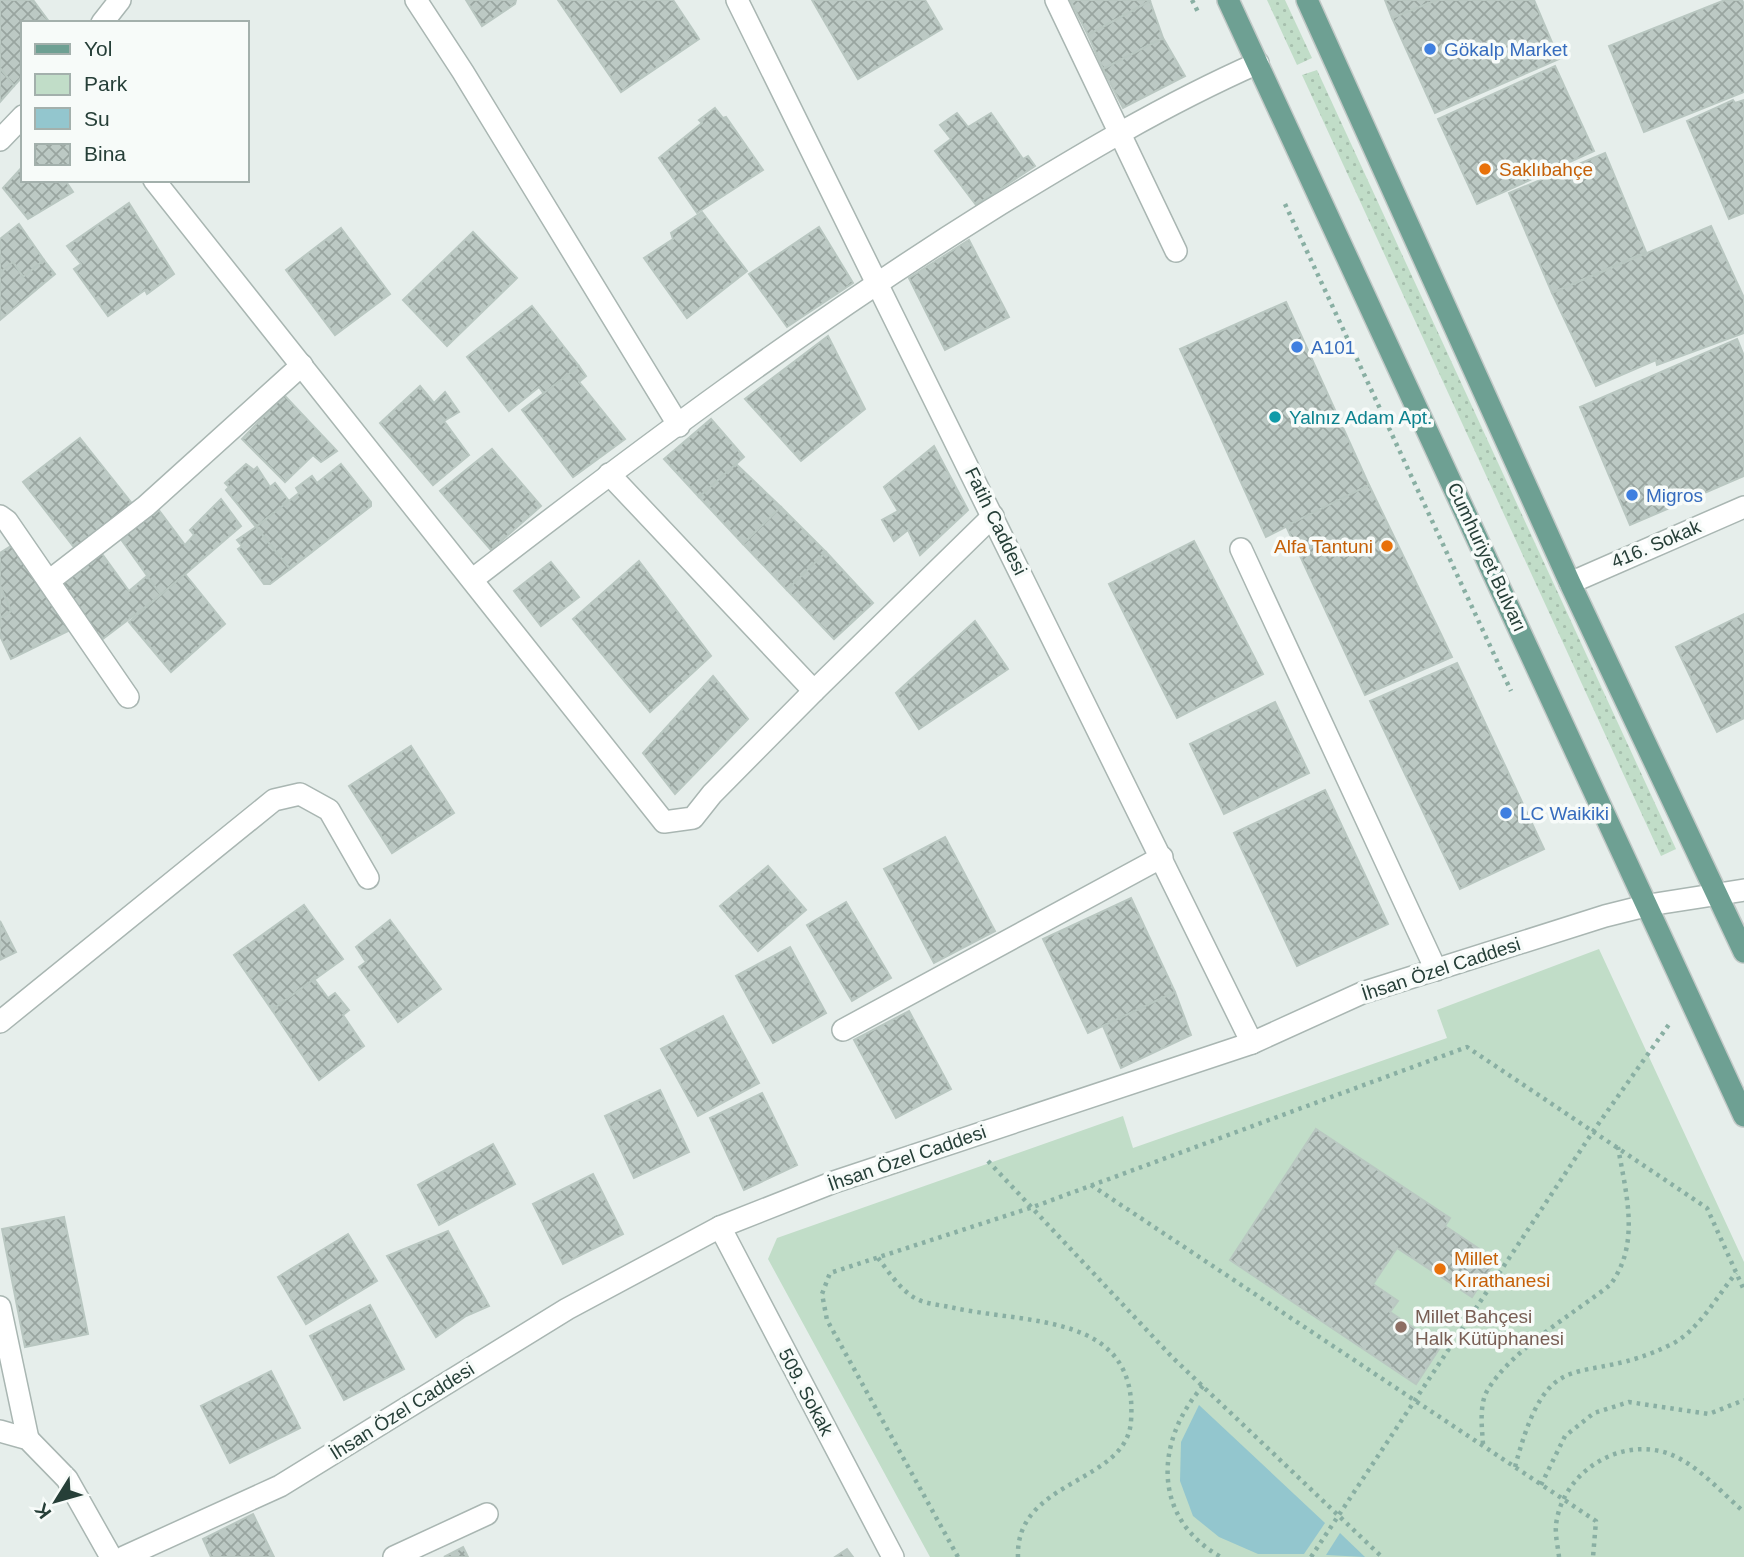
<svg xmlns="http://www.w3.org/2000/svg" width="1744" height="1557" font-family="Arial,sans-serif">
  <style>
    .grass { fill: url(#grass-dots) }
    .park { fill: #c1ddc8 }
    .water { fill: #93c6ce }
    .building { fill: url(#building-cross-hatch); stroke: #b9c7c1; stroke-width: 2 }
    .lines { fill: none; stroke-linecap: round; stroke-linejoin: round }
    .minor-casing { stroke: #a9b6b2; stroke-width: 24 }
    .major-casing { stroke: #c2c9c7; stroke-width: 24 }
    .path { stroke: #89afa3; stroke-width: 4.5; stroke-dasharray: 3.5 5; stroke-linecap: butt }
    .minor { stroke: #fff; stroke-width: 21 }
    .major { stroke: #6ea093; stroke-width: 21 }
    .shop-dot { fill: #3f7fe0; stroke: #f7fbf9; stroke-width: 2.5 }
    .food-dot { fill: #e8710a; stroke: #f7fbf9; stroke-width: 2.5 }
    .culture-dot { fill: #0f9aa8; stroke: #f7fbf9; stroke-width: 2.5 }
    .education-dot { fill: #8d6e63; stroke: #f7fbf9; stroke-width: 2.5 }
    .labels { text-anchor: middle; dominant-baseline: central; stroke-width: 7; stroke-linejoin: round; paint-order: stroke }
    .shop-label { font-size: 19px; fill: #366cbe; stroke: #f7fbf9; text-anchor: start }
    .food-label { font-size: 19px; fill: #c56008; stroke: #f7fbf9; text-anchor: start }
    .culture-label { font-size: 19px; fill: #0d838f; stroke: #f7fbf9; text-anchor: start }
    .street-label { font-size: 19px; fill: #263f38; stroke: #f7fbf9 }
    .education-label { font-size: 19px; fill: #785e54; stroke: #f7fbf9; text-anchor: start }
  </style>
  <defs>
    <pattern id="grass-dots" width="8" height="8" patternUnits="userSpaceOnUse" patternTransform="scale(1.75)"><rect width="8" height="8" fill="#c1ddc8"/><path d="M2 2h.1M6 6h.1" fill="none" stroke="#a6bfad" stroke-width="1.8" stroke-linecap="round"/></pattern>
    <pattern id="building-cross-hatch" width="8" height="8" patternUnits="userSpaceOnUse" patternTransform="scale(1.75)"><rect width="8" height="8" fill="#bcc9c4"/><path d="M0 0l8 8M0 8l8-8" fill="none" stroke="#99a5a0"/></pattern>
  </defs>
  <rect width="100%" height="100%" fill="#e6eeeb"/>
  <g class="grass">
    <polygon points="1267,0 1285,0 1312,58 1297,65"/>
    <polygon points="1317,70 1676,849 1661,856 1302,75"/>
  </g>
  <polygon class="park" points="1599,949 1744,1262 1744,1557 930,1557 768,1259 777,1238 1123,1116 1133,1148 1447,1038 1437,1010"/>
  <g class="water">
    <polygon points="1199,1405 1325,1523 1304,1554 1258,1554 1219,1537 1193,1516 1180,1481 1181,1442"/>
    <polygon points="1340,1533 1365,1557 1326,1555"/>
  </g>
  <g class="building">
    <polygon points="0,0 33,0 50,23 23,23 23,76 14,86 0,68"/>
    <polygon points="466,0 516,0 515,4 482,26"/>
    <polygon points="558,0 673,0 699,39 621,92"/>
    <polygon points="812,0 925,0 942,29 858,79"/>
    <polygon points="1070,0 1149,0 1150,1 1088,35"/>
    <polygon points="1385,0 1437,0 1392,18"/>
    <polygon points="1437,0 1534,0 1559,59 1435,113 1392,18"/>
    <polygon points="1725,0 1742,0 1744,4 1744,92 1644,132 1609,46"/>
    <polygon points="1150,1 1163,38 1103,69 1088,35"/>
    <polygon points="1163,38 1185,76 1123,108 1103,69"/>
    <polygon points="1555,66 1594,151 1477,204 1438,119"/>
    <polygon points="0,68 14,86 0,102"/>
    <polygon points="1733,100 1735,103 1744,100 1744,213 1729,219 1687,121"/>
    <polygon points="715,108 723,118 726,117 763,170 697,213 659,158 702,123 699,120"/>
    <polygon points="957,113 968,127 991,113 1023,159 1028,156 1035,166 976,205 935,151 951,139 940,125"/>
    <polygon points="1605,153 1646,252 1552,293 1509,193"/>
    <polygon points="23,166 23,180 65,180 73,192 28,219 3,188"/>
    <polygon points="129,203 174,274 147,294 145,290 108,316 74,269 81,264 67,246"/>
    <polygon points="702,212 747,271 687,318 644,258 673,239 671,233"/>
    <polygon points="19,224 44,260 23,277 13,262 0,273 0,239"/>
    <polygon points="1711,226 1744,298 1744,333 1657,365 1656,360 1596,386 1552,293"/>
    <polygon points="819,227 853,283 787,327 749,274"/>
    <polygon points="341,228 390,294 335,335 286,270"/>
    <polygon points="473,232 517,278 447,346 403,300"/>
    <polygon points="969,240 1009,317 945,350 909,278"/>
    <polygon points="44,260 55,274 0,320 0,273 13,262 23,277"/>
    <polygon points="1286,302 1369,485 1266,537 1180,349"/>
    <polygon points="532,306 579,366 544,394 539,387 509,411 467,357"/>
    <polygon points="828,336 865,409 801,461 745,399"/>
    <polygon points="1737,339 1744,356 1744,476 1630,525 1580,407"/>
    <polygon points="579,366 586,376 579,382 625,439 573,477 522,410"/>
    <polygon points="420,386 434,403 445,392 459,412 444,421 469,455 433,485 380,423"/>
    <polygon points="284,395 337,451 321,462 313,455 285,482 242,439"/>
    <polygon points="711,419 744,457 699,497 664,459"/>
    <polygon points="80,438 134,506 77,551 23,482"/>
    <polygon points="934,446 968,510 920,555 908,530 894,541 882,520 898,511 884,487"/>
    <polygon points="492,449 541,506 491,550 440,491"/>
    <polygon points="246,464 254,470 257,467 270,487 275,483 289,501 256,527 226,490 229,487 225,483"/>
    <polygon points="341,464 371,502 371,506 290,569 256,527 299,493 296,488 312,476 317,483"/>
    <polygon points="736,464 781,507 743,544 699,497"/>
    <polygon points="1369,485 1452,657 1365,695 1286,526"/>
    <polygon points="221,499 241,526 161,595 120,538 158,509 185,545 194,535 190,530"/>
    <polygon points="781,507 826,552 787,590 743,544"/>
    <polygon points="256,527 290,569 270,584 264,584 238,549 242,546 237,540"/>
    <polygon points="1194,541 1263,674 1177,718 1109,584"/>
    <polygon points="14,544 74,628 11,659 0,636 0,618 11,611 0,586 0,553"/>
    <polygon points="100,551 129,591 147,576 161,595 100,641 60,580"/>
    <polygon points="826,552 873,603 834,639 787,590"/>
    <polygon points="639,561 711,656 650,712 573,619"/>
    <polygon points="551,562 579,597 541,626 514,591"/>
    <polygon points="185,574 225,624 171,672 129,622"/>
    <polygon points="0,586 11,611 0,618"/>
    <polygon points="1744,614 1744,718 1717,732 1676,647"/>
    <polygon points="975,621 1008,669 919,729 896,693"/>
    <polygon points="1457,663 1544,849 1460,889 1370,701"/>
    <polygon points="713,676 748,719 675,794 643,753"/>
    <polygon points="1275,702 1309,773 1224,814 1190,744"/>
    <polygon points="411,746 454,813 392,853 349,786"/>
    <polygon points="1325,790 1388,924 1297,966 1234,833"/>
    <polygon points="945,837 995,931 934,963 884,869"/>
    <polygon points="768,866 806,910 758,951 720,906"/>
    <polygon points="1131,898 1175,992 1088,1033 1043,939"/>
    <polygon points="846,902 891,978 852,1001 807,925"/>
    <polygon points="304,905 343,959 272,1010 234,955"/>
    <polygon points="390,920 441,989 398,1022 359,967 366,962 356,947"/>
    <polygon points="0,921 16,952 0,960"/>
    <polygon points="790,947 826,1013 773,1043 736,976"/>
    <polygon points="314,979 328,998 335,993 349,1010 343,1015 364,1046 319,1080 272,1010"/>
    <polygon points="1175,992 1191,1035 1121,1068 1103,1026"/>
    <polygon points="909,1011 951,1089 896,1118 854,1040"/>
    <polygon points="723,1016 759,1083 698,1116 661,1049"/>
    <polygon points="660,1090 689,1152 634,1178 605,1116"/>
    <polygon points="762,1093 797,1165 744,1190 710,1118"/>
    <polygon points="1316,1129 1450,1218 1445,1226 1496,1260 1472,1297 1397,1248 1373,1284 1398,1301 1390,1312 1441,1346 1416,1384 1230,1260"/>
    <polygon points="493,1144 515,1184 439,1225 418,1185"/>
    <polygon points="593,1174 623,1234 563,1264 533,1204"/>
    <polygon points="64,1217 88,1334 25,1347 2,1229"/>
    <polygon points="448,1231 489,1306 466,1316 436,1337 387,1256"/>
    <polygon points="348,1234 377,1281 306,1324 278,1277"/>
    <polygon points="370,1305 404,1369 344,1400 310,1336"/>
    <polygon points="271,1371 300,1428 230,1463 201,1406"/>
    <polygon points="253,1514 274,1557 211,1557 203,1539"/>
    <polygon points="463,1547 468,1557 444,1557"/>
    <polygon points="847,1549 853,1557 835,1557"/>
  </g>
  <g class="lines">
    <g class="minor-casing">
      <g id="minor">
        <polyline points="416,0 463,72 679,426"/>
        <polyline points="737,0 1252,1043"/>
        <polyline points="1056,0 1176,251"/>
        <polyline points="102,23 120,0"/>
        <polyline points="0,140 23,116"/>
        <polyline points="154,180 664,822 693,818 712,794 814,691 993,516"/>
        <polyline points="609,474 814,691"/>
        <polyline points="0,516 7,521 128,697"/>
        <polyline points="1241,549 1436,970"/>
        <path d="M473 579C640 450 810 323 989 211 1077 157 1163 105 1258 63"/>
        <polyline points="49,581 146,506 302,365"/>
        <polyline points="1570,583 1744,507"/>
        <polyline points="0,1022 274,800 300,794 329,810 368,878"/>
        <polyline points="843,1030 1162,857"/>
        <polyline points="720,1227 893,1557"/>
        <polyline points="0,1307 28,1439"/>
        <polyline points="0,1431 28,1439 67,1479 111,1557"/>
        <polyline points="124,1557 280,1486 567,1309 720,1227 834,1182 1252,1043 1362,993 1605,916 1649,905 1744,890"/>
        <polyline points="394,1557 487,1514"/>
      </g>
    </g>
    <g class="major-casing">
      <g id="major">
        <polyline points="1228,0 1744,1116"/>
        <polyline points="1307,0 1570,583 1744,952"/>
      </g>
    </g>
    <g class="path">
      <polyline points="1192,0 1199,14"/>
      <polyline points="1285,204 1511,691"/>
      <polyline points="988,1161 1173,1358 1382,1557"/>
      <polyline points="1091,1185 1596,1521 1593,1557"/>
      <path d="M878 1258C889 1272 902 1293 919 1300 928 1304 940 1305 950 1307 1027 1325 1139 1311 1131 1421 1127 1484 1015 1479 1018 1557"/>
      <path d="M1203 1386C1155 1440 1151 1518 1221 1557"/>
      <path d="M1483 1444C1482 1428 1479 1406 1487 1391 1511 1350 1572 1315 1610 1285 1641 1244 1626 1194 1618 1147"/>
      <path d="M1515 1467C1550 1335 1578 1391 1672 1344 1698 1331 1718 1295 1736 1273"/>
      <polyline points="1541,1485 1565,1436 1594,1413 1629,1402 1709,1414 1744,1400"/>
      <polyline points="958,1557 827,1320 822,1294 830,1273 1033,1207 1467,1047 1707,1208 1744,1290"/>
      <polyline points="1311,1557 1594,1130 1670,1023"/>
      <path d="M1559 1557C1558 1547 1555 1535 1556 1525 1562 1473 1618 1437 1667 1453 1696 1463 1721 1492 1744 1512"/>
    </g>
    <use href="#minor" class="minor"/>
    <use href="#major" class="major"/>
  </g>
  <g class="shop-dot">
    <circle cx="1430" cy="49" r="7"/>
    <circle cx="1297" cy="347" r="7"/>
    <circle cx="1632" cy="495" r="7"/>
    <circle cx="1506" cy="813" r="7"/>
  </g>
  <g class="food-dot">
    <circle cx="1485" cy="169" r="7"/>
    <circle cx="1387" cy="546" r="7"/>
    <circle cx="1440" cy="1269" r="7"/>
  </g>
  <circle class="culture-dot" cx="1275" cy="417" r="7"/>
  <circle class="education-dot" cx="1401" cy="1327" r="7"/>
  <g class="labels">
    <g class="shop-label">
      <text x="1444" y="49">Gökalp Market</text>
      <text x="1311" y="347">A101</text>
      <text x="1646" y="495">Migros</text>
      <text x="1520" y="813">LC Waikiki</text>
    </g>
    <g class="food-label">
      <text x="1499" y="169">Saklıbahçe</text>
      <text x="1373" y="546" text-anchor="end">Alfa Tantuni</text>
      <text x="1454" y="1258">Millet<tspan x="1454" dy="22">Kırathanesi</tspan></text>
    </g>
    <g class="culture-label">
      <text x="1289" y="417">Yalnız Adam Apt.</text>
    </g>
    <g class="street-label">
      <text transform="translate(996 521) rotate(64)">Fatih Caddesi</text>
      <text transform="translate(1656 544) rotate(-23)">416. Sokak</text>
      <text transform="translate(1487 557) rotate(65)">Cumhuriyet Bulvarı</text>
      <text transform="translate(1441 969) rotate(-18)">İhsan Özel Caddesi</text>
      <text transform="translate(907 1158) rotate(-19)">İhsan Özel Caddesi</text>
      <text transform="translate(806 1392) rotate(62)">509. Sokak</text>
      <text transform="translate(402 1411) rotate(-32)">İhsan Özel Caddesi</text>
    </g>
    <g class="education-label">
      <text x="1415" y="1316">Millet Bahçesi<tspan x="1415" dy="22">Halk Kütüphanesi</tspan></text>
    </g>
  </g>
  <rect x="21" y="21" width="228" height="161" fill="#f7fbf9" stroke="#a3b0ac" stroke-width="2"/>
  <rect x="35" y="44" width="35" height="10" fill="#6ea093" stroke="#a3b0ac" stroke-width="2"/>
  <text x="84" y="56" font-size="21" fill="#263f38">Yol</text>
  <rect x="35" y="74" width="35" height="21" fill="#c1ddc8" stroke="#a3b0ac" stroke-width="2"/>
  <text x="84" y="91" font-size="21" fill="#263f38">Park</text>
  <rect x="35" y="108" width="35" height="21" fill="#93c6ce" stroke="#a3b0ac" stroke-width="2"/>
  <text x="84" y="126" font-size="21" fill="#263f38">Su</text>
  <rect x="35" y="144" width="35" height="21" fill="url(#building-cross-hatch)" stroke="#a3b0ac" stroke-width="2"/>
  <text x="84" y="161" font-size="21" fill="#263f38">Bina</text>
  <g transform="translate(56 1501) rotate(233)" stroke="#f7fbf9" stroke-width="5" paint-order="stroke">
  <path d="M0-5L12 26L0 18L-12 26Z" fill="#263f38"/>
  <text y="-10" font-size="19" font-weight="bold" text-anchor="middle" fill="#263f38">K</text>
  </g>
</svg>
